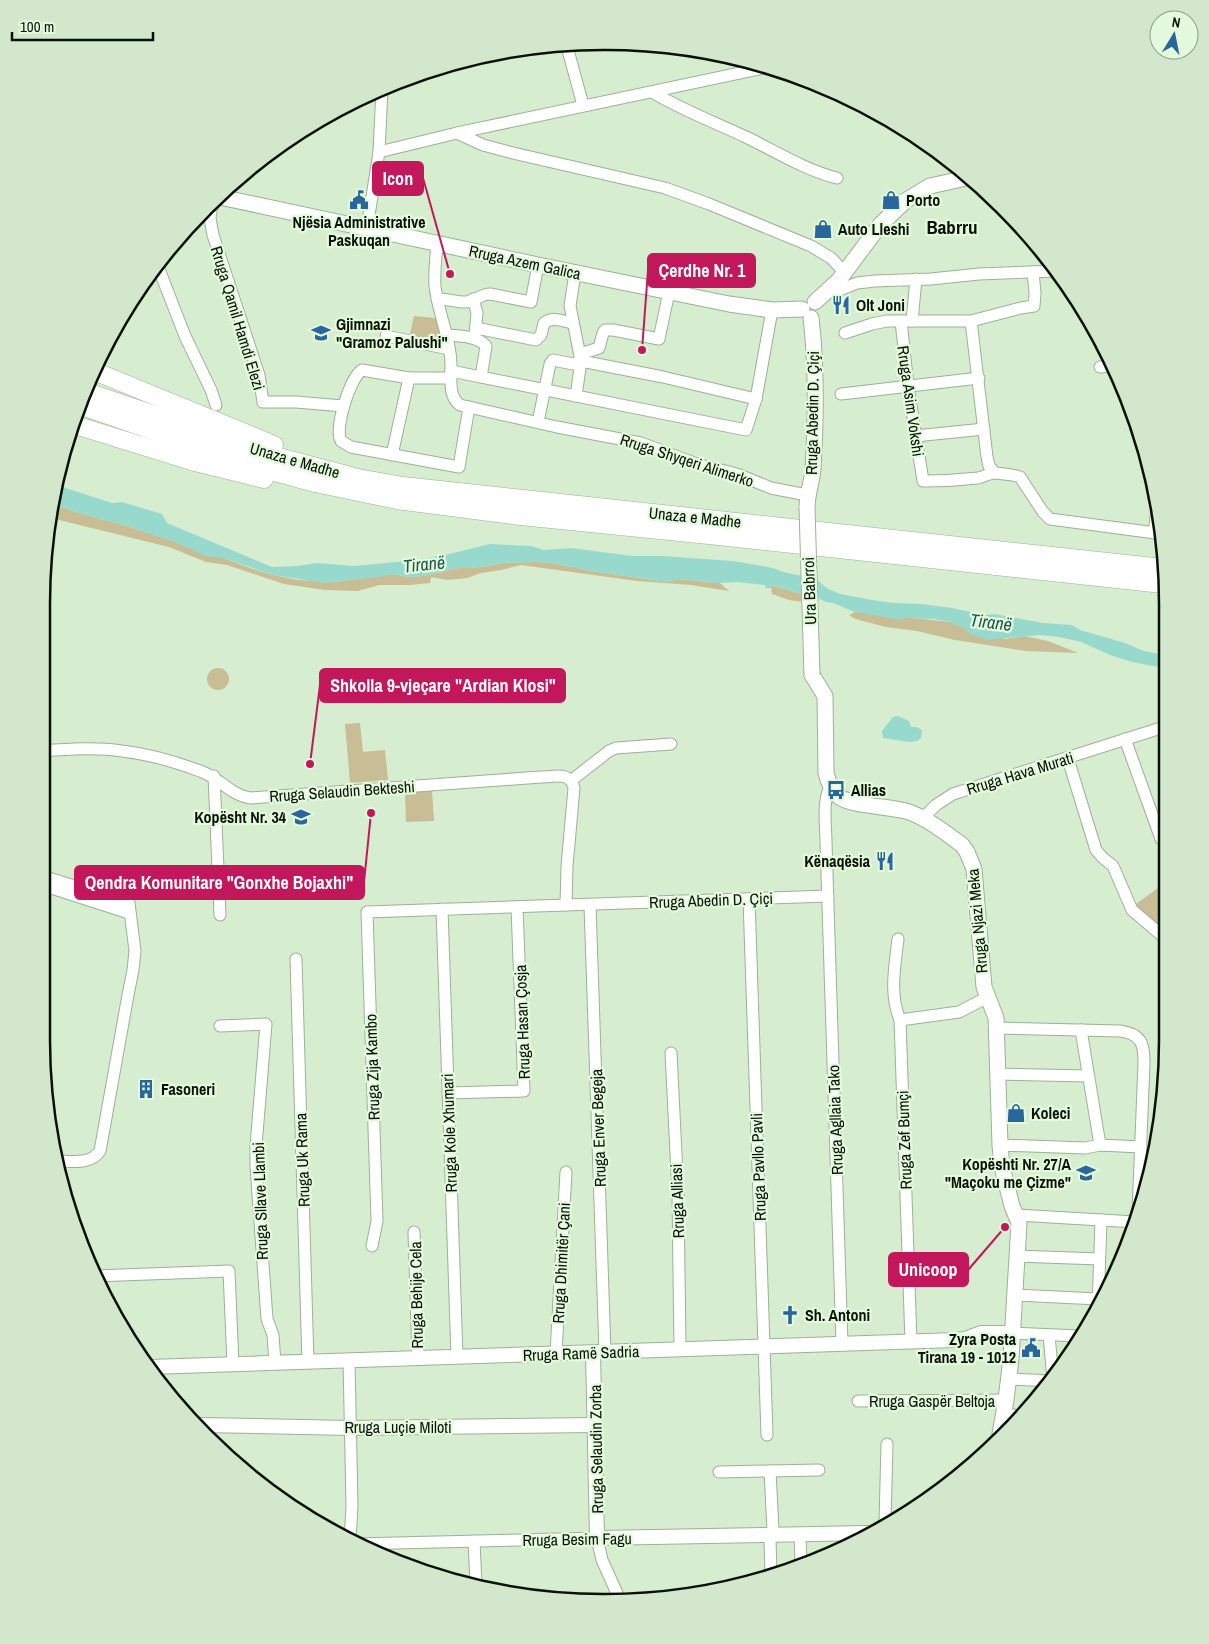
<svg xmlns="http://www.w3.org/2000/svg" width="1209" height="1644" font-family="'Archivo Narrow',sans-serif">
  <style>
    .green { fill: #c8bd95 }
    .water { fill: #98d9ce }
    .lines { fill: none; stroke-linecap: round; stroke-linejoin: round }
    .minor-casing { stroke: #9cb195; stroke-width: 13 }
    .tertiary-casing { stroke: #9cb195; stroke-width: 16 }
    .secondary-casing { stroke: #9cb195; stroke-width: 17 }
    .trunk-casing { stroke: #9cb195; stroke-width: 19 }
    .minor { stroke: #fff; stroke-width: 11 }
    .tertiary { stroke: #fff; stroke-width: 14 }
    .secondary { stroke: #fff; stroke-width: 15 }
    .trunk { stroke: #fff; stroke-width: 18 }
    .secondary-bridge-casing { stroke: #9cb195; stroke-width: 17; stroke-linecap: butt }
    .secondary-bridge { stroke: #fff; stroke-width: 15 }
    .labels { text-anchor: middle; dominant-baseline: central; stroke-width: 4.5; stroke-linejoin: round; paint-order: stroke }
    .poi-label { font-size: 16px; font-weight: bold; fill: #0a1208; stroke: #e3fadc; text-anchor: start }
    .street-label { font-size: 16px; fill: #0a1208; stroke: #e3fadc }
    .water-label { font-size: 18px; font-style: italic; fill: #1f554e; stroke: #e3fadc }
    .quarter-label { font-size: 19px; font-weight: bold; fill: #0a1208; stroke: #e3fadc }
    .rim { fill: none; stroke: #0a1208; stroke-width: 2.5 }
    .leader { fill: none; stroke: #c2185b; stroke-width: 2 }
    .callout-dot { fill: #c2185b; stroke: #e3fadc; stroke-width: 2 }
    .callout { fill: #c2185b; stroke: #c2185b; stroke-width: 2 }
    .callout-label { font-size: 18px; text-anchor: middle; font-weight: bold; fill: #fff }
  </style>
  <rect width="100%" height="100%" fill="#d6edcf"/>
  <g class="green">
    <polygon points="414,316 436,318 441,341 440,343 409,338"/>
    <polygon points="53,505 97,518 121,524 173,541 210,557 221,557 253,569 273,575 298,580 335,582 393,574 409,577 424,576 458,568 473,568 504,563 535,562 553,563 592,571 666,582 678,579 720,583 729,591 691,585 637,581 521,565 501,570 481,573 467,578 447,580 431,577 430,583 409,585 379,585 358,591 325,590 284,584 227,565 206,562 169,547 51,518"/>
    <polygon points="771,585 802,594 803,602 789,600 772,594"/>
    <polygon points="855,612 951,622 964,628 1006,639 1025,636 1048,641 1078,653 1026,651 955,640 917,631 886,627 855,619 849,615"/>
    <circle cx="218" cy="679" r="11"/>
    <polygon points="360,723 363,752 385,750 388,780 350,783 345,724"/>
    <polygon points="432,791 434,821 406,822 405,792"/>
    <polygon points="1165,883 1166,935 1133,906"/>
  </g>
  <g class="water">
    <polygon points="56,485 112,503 122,502 162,514 167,523 272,567 297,566 317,563 355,566 415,560 445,555 490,544 531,546 544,550 571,548 632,556 663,556 732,561 751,564 773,568 783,572 803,576 802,594 772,585 771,588 766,588 765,585 737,582 720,583 678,579 666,582 592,571 553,563 535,562 504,563 473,568 458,568 424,576 409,577 393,574 378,577 324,583 273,575 221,557 210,557 199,553 173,541 121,524 97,518 53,505"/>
    <polygon points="817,580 828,589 840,594 872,600 893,603 921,604 952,608 985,615 994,614 1043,623 1072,625 1080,630 1122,642 1144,651 1164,655 1164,668 1132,662 1110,655 1081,642 1059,637 1040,635 988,640 970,634 964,628 950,622 934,619 906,618 901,620 855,612 833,603 826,602 817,598"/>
    <polygon points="898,716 909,721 911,727 917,727 922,730 921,738 917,741 910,742 883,738 882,731 893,717"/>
  </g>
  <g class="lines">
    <g class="minor-casing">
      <g id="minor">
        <polyline points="566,43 583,105"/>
        <path d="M652 92C682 110 714 122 746 137 775 151 805 170 837 178"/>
        <polyline points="457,133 483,145 509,152 665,188 709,204 811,246 831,258 845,273"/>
        <polyline points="379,152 457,133 768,67"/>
        <polyline points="212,204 210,218 213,235 259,375 263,402 296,402 343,406"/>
        <polyline points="367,228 379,152 382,89"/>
        <path d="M437 244C436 257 434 272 435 286 438 314 452 341 451 369 451 382 449 397 460 405L557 427 641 443 697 464 737 474 771 488 807 495"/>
        <polyline points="157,264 185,336 211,390 216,405"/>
        <polyline points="575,273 570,306 581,361 576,396"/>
        <polyline points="826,292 835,292 857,283 875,281 931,279 979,274 1057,271"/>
        <path d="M437 299C446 298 459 303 466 302 475 301 481 294 490 294L531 302 538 265"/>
        <polyline points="473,299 477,313 475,334"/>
        <path d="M901 321 908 386 923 481C941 481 960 480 978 478 983 477 988 474 993 473 997 473 1016 475 1020 477L1043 512 1050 519 1163 534"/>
        <polyline points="912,321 916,279"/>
        <polyline points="971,321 987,457 989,466 995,473"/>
        <path d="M476 328 536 340 541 335 544 323C552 316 563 321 572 323"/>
        <polyline points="845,333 872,324 887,321 971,321 1021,308 1034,306 1035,293 1033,272"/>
        <path d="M446 335C458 336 478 336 486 346L481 377"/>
        <polyline points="386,336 449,349"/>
        <polyline points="580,354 599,348 603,333 605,330 613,330 659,339 669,292"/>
        <polyline points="1100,367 1112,366"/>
        <polyline points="451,371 746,430 756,399 772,310"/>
        <path d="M451 378H409L362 370C350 378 334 428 341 441L351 447 459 467 469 407"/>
        <polyline points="841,394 979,378"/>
        <polyline points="538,422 550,364 553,360 573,364 581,361 663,377 756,399"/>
        <polyline points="915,436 984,429"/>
        <polyline points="392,455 409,378"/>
        <polyline points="1154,533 1157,509"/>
        <polyline points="1125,739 1161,839"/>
        <path d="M42 751C69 749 96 747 122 751 148 754 176 762 200 771 219 777 230 795 250 798L541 777C555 777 570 771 574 788L567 866 566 905"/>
        <polyline points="1068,759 1096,850 1103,858 1113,866 1132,910 1166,939"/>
        <polyline points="214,776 220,915"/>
        <polyline points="572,780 609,751 616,748 671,744"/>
        <path d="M830 787C822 803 826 825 826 843L842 1344"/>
        <polyline points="922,819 936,805 953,794 1164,727"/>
        <path d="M42 876 129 903 135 951 133 970 128 995 100 1151C90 1165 73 1161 57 1161"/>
        <polyline points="42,885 129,913"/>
        <polyline points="749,899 767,1435"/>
        <polyline points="590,905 605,1352"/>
        <polyline points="442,909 457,1357"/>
        <path d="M898 939C895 965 889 995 900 1020L911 1342"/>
        <polyline points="296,959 308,1362"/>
        <polyline points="900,1020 959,1012 988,997"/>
        <polyline points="220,1026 266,1024 256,1146 256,1167 267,1319 273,1335 275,1363"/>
        <path d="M996 1028 1120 1031C1142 1034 1144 1044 1144 1063L1138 1212"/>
        <polyline points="1081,1030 1100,1145"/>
        <polyline points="671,1053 678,1194 680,1349"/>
        <polyline points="997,1074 1088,1076"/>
        <polyline points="448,1093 524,1091 517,907"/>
        <polyline points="1000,1145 1085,1148 1100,1145 1141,1147"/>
        <polyline points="1017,1215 1135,1222"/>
        <polyline points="414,1232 418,1358"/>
        <polyline points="372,1246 377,1221 367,912 828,896"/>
        <polyline points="1016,1256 1099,1259"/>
        <polyline points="94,1276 229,1271 233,1364"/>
        <polyline points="1015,1295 1098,1299"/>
        <polyline points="1098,1308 1101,1220"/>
        <polyline points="1013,1333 1080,1336"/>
        <polyline points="1049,1335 1053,1379"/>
        <polyline points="556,1353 566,1172"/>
        <polyline points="349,1360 352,1506 350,1541"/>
        <polyline points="1009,1379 1052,1381"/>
        <polyline points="858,1401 1006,1400"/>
        <polyline points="1004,1413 1018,1416"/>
        <polyline points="719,1472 770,1471"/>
        <polyline points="885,1522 887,1444"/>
        <polyline points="800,1534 801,1565"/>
        <polyline points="474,1541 476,1585"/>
        <polyline points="354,1544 597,1538 602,1560 621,1602"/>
        <polyline points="771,1573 770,1540 773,1530 770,1471 819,1470"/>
      </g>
    </g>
    <g class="tertiary-casing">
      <g id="tertiary">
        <polyline points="593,1352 597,1538 867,1533"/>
        <polyline points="149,1367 955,1340 965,1339 981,1333 1013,1333"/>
        <polyline points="200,1425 350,1428 596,1425"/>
      </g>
    </g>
    <g class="secondary-casing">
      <g id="secondary">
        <polyline points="220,197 538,265 729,304 772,310 802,309"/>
        <polyline points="815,302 839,280 880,225 905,201 930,186 971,177"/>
        <path d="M807 508C807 494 812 482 813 469 816 419 817 368 811 318"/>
        <path d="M812 675 825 696 826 773C828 781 831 790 838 796 852 807 891 806 909 812 924 817 949 835 962 845L967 852 974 869 984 987 996 1018 1000 1145 1002 1167 1012 1206 1019 1223 1011 1358 1006 1400 1000 1434"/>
      </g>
    </g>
    <g class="trunk-casing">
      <g id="trunk">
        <polyline points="94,371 274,445"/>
        <polyline points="84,391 275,456 358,478 403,486 1163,568"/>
        <polyline points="79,405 264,469 315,483 397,500 521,516 709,535 1163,584"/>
        <polyline points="72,424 191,461 264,479"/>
      </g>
    </g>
    <use href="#minor" class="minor"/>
    <use href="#tertiary" class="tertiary"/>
    <use href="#secondary" class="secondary"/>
    <use href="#trunk" class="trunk"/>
    <g class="secondary-bridge-casing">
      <polyline id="secondary-bridge" points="807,508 812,675"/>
    </g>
    <use href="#secondary-bridge" class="secondary-bridge"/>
  </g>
  <defs>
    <g id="civic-bare" transform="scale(1.5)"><path d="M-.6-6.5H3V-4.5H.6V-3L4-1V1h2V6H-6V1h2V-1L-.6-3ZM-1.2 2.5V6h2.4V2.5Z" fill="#29669c" stroke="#e3fadc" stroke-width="2.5" paint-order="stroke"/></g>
    <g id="shop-bare" transform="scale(1.5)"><path d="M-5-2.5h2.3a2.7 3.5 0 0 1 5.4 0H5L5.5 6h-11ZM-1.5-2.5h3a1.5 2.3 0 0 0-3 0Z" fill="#29669c" stroke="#e3fadc" stroke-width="2.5" paint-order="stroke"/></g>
    <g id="restaurant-bare" transform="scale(1.5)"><path d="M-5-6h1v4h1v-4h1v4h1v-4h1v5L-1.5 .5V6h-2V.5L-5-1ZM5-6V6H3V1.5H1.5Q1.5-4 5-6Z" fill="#29669c" stroke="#e3fadc" stroke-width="2.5" paint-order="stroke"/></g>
    <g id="school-bare" transform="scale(1.5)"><path d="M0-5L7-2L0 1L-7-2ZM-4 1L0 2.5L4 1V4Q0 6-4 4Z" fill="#29669c" stroke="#e3fadc" stroke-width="2.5" paint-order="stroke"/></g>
    <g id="bus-bare" transform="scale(1.5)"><path d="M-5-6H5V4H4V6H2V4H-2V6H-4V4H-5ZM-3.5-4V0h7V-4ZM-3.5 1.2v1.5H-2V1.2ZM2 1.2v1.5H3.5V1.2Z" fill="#29669c" stroke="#e3fadc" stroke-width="2.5" paint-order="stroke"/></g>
    <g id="building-bare" transform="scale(1.5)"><path d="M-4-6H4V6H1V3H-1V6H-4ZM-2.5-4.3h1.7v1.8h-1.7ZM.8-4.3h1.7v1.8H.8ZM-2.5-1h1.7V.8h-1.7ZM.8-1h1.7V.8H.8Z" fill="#29669c" stroke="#e3fadc" stroke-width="2.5" paint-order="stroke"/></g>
    <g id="church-bare" transform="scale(1.5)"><path d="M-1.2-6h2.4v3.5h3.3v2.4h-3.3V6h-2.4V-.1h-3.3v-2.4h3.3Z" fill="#29669c" stroke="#e3fadc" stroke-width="2.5" paint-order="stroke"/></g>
  </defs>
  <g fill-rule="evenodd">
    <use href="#civic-bare" x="359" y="200"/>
    <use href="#shop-bare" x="891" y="200"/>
    <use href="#shop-bare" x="823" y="229"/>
    <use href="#restaurant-bare" x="841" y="305"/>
    <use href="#school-bare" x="321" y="333"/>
    <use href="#bus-bare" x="836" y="790"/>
    <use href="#school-bare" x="301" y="817"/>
    <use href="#restaurant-bare" x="885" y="861"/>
    <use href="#building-bare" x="146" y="1089"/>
    <use href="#shop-bare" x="1016" y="1113"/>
    <use href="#school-bare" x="1086" y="1173"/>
    <use href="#church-bare" x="790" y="1315"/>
    <use href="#civic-bare" x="1031" y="1348"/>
  </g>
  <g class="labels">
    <g class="poi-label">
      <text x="906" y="200">Porto</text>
      <text x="359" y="222" text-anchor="middle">Njësia Administrative<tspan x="359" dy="18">Paskuqan</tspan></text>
      <text x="838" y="229">Auto Lleshi</text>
      <text x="856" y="305">Olt Joni</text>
      <text x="336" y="324">Gjimnazi<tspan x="336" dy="18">"Gramoz Palushi"</tspan></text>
      <text x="851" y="790">Allias</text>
      <text x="286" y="817" text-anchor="end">Kopësht Nr. 34</text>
      <text x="870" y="861" text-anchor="end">Kënaqësia</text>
      <text x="161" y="1089">Fasoneri</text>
      <text x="1031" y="1113">Koleci</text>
      <text x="1071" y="1164" text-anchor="end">Kopështi Nr. 27/A<tspan x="1071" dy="18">"Maçoku me Çizme"</tspan></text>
      <text x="805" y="1315">Sh. Antoni</text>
      <text x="1016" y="1339" text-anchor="end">Zyra Posta<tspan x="1016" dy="18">Tirana 19 - 1012</tspan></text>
    </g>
    <g class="street-label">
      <text transform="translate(525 262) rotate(12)">Rruga Azem Galica</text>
      <text transform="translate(238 318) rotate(73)">Rruga Qamil Hamdi Elezi</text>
      <text transform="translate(911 401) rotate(82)">Rruga Asim Vokshi</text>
      <text transform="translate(812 413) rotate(-89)">Rruga Abedin D. Çiçi</text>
      <text transform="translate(295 460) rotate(16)">Unaza e Madhe</text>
      <text transform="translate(687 460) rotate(18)">Rruga Shyqeri Alimerko</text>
      <text transform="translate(695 517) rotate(6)">Unaza e Madhe</text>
      <text transform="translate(809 591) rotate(-92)">Ura Babrroi</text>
      <text transform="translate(1020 773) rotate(-17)">Rruga Hava Murati</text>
      <text transform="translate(342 791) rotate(-4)">Rruga Selaudin Bekteshi</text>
      <text transform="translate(711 900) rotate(-2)">Rruga Abedin D. Çiçi</text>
      <text transform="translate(977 921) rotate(-95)">Rruga Njazi Meka</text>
      <text transform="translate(522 1022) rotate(-92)">Rruga Hasan Çosja</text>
      <text transform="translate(372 1067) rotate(-92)">Rruga Zija Kambo</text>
      <text transform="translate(835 1120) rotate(-92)">Rruga Agllaia Tako</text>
      <text transform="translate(598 1128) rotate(-92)">Rruga Enver Begeja</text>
      <text transform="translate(449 1133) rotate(-92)">Rruga Kole Xhumari</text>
      <text transform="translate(904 1140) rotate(-92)">Rruga Zef Bumçi</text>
      <text transform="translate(302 1160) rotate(-92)">Rruga Uk Rama</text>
      <text transform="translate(758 1167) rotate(-92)">Rruga Pavllo Pavli</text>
      <text transform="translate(260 1201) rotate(-92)">Rruga Sllave Llambi</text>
      <text transform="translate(677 1201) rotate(-92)">Rruga Alliasi</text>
      <text transform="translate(561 1263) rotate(-87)">Rruga Dhimitër Çani</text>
      <text transform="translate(416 1295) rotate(-91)">Rruga Behije Cela</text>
      <text transform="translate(581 1353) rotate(-2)">Rruga Ramë Sadria</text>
      <text x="932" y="1401">Rruga Gaspër Beltoja</text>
      <text x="398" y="1427">Rruga Luçie Miloti</text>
      <text transform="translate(596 1449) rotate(-91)">Rruga Selaudin Zorba</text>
      <text transform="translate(577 1539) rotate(-1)">Rruga Besim Fagu</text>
    </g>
    <g class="water-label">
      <text transform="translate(424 564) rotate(-6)">Tiranë</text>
      <text transform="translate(991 622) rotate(7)">Tiranë</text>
    </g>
    <g class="quarter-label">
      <text x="952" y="227">Babrru</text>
    </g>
  </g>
  <path d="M0 0H1209V1644H0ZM604 50H605A554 554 0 0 1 1159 604V1040A554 554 0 0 1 605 1594H604A554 554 0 0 1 50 1040V604A554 554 0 0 1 604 50Z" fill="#d2e7cb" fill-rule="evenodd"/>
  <path class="rim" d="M604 50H605A554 554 0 0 1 1159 604V1040A554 554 0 0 1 605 1594H604A554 554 0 0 1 50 1040V604A554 554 0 0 1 604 50Z"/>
  <path class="leader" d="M450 274L423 178M642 350L648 270M310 764L320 685M371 813L364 882M1005 1227L968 1270"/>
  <g class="callout-dot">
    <circle cx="450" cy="274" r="5"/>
    <circle cx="642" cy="350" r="5"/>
    <circle cx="310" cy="764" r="5"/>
    <circle cx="371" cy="813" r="5"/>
    <circle cx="1005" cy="1227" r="5"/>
  </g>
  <g class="callout">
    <rect x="373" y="162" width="50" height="33" rx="5"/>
    <rect x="648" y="254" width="107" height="33" rx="5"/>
    <rect x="320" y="669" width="245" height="33" rx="5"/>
    <rect x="75" y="866" width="289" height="33" rx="5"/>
    <rect x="889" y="1253" width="79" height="33" rx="5"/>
  </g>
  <g class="callout-label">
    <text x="398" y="185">Icon</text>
    <text x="702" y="277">Çerdhe Nr. 1</text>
    <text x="443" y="692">Shkolla 9-vjeçare "Ardian Klosi"</text>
    <text x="219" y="889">Qendra Komunitare "Gonxhe Bojaxhi"</text>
    <text x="928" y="1276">Unicoop</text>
  </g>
  <g transform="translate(1174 35) rotate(10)"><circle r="24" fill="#e3fadc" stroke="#8c9d87"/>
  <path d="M0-4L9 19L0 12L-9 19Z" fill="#29669c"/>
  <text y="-8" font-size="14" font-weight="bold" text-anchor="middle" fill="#0a1208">N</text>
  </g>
  <path d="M12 32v8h141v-8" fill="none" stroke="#0a1208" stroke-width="2.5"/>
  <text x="20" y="32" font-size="15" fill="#0a1208" stroke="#e3fadc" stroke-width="4" paint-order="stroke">100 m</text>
</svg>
